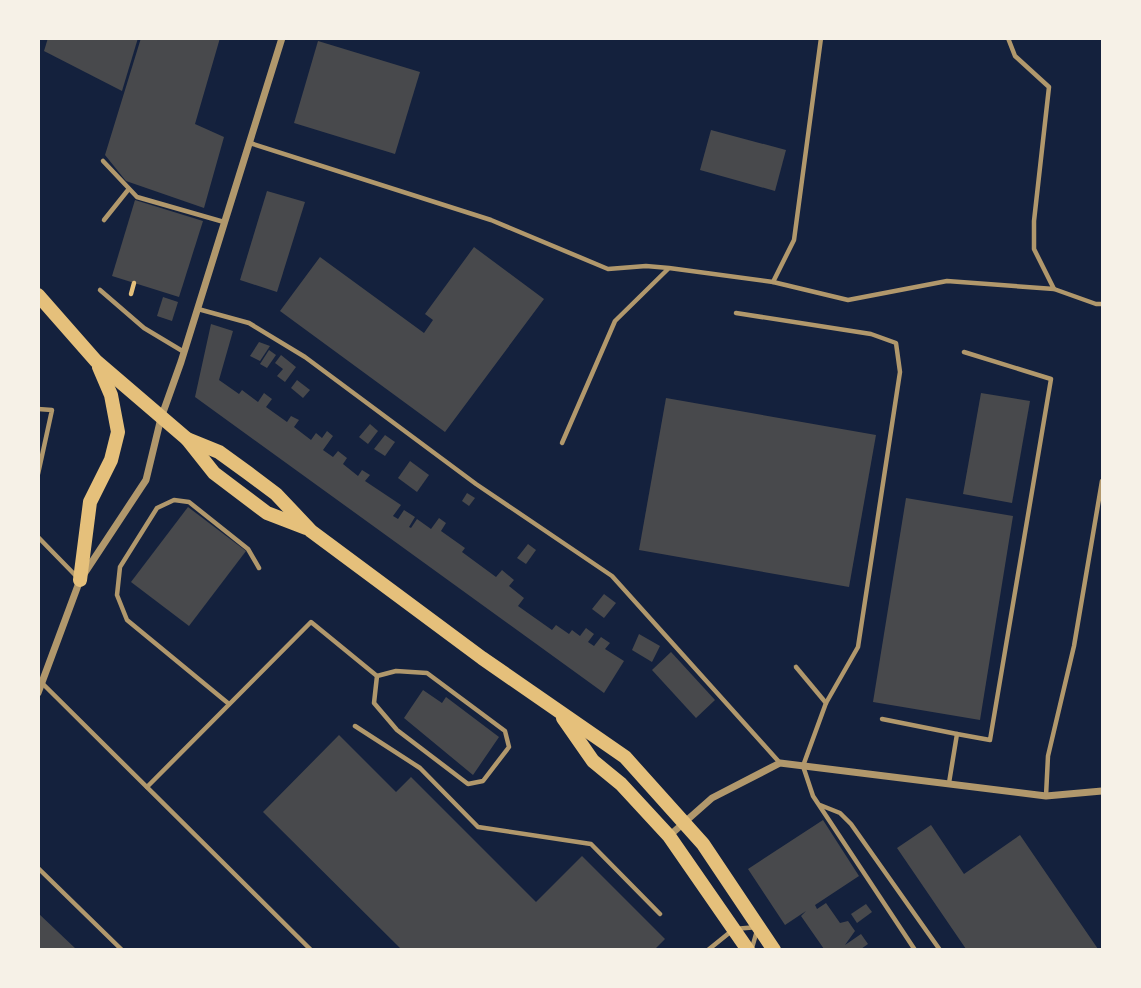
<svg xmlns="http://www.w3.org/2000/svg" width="1141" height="988" font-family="'Work Sans',sans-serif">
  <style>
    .building { fill: #48494c }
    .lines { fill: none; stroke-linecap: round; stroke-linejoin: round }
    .path { stroke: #e5c07b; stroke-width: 4.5 }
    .service { stroke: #b1986c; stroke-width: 4.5 }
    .minor { stroke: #b1986c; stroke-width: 7 }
    .primary { stroke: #e5c07b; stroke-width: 14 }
  </style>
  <rect width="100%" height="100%" fill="#14213d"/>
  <g class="building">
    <polygon points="48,38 138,38 122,91 44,51"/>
    <polygon points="141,38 220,38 195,124 224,137 204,208 126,181 105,155"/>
    <polygon points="318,41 420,72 395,154 294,123"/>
    <polygon points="711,130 786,150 775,191 700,170"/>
    <polygon points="267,191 305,202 277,292 240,280"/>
    <polygon points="135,200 203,221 179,297 112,276"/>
    <polygon points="474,247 544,299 445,432 280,311 320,257 424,333 433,320 425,314"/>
    <polygon points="163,297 178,302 172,321 157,316"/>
    <polygon points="211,324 233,331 219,380 239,394 242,390 258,402 264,393 272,399 266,407 287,422 291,416 299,420 294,427 311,440 316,433 322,438 327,431 333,436 323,450 333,457 338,451 347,458 343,464 358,476 362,470 370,475 365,481 401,505 393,516 398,519 404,510 415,517 409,527 411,528 417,519 431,529 439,518 446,523 441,531 465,548 462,552 496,577 502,570 514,580 509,586 524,598 518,606 552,630 556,625 569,634 572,630 580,636 586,628 594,634 588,642 594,646 601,637 610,643 605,649 624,661 604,693 195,397"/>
    <polygon points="259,342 270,346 260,361 250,356"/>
    <polygon points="269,350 276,355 267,368 260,364"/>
    <polygon points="281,355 296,367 285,382 277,376 283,369 275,363"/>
    <polygon points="297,380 310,390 303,398 291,388"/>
    <polygon points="981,393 1030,401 1012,503 963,494"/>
    <polygon points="666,398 876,435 849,587 639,550"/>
    <polygon points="370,424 378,431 368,444 359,437"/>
    <polygon points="385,435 395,442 385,456 374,449"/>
    <polygon points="410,461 429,475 417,492 398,478"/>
    <polygon points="467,493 475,498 469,506 462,501"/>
    <polygon points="906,498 1013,516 980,720 873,702"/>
    <polygon points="188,507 246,551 189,626 131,582"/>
    <polygon points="528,544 536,550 526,564 517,558"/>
    <polygon points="604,594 616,603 604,618 592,609"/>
    <polygon points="639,634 660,646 652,662 632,650"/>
    <polygon points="671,652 715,700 696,718 652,670"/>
    <polygon points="423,690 442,703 446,697 499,737 473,775 404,718"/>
    <polygon points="339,735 396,792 411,777 536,902 582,856 665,939 655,949 401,949 263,812"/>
    <polygon points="823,820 859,876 815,905 817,909 826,903 840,923 848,921 855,931 845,945 861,934 868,944 861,949 824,949 801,916 806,911 785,925 748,869"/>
    <polygon points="931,825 964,874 1020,835 1098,949 966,949 897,848"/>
    <polygon points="866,904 872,912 857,923 851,914"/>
    <polygon points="38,913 76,949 38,949"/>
  </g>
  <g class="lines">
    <polyline class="path" points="131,294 134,283"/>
    <g class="service">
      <polyline points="250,143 491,220 608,269 646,266 669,268 773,282 848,300 947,281 1054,289 1034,249 1034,221 1049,87 1015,56 1008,38"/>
      <polyline points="103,161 137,197 224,222"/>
      <polyline points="104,220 128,190"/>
      <polyline points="773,282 794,240 821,38"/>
      <polyline points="1054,289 1096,304 1102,304"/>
      <polyline points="100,290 144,328 184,352"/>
      <polyline points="198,309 249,323 305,357 476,484 612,576 780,763"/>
      <polyline points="736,313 871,334 896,343 900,372 858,647 826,703 803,766 813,796 915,950"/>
      <polyline points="38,409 52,410 38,474"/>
      <polyline points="562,443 615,321 668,269"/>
      <polyline points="38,537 77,577"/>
      <polyline points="796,667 826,703"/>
      <polygon points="396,671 427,673 505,731 509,747 483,781 468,784 397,730 374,703 377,676"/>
      <polyline points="42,683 311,950"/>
      <polyline points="229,704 127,620 117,595 120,567 157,508 174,500 189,502 248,549 259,568"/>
      <polyline points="882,719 957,734"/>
      <polyline points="355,726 420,768 478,827 591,844 660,914"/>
      <polyline points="949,783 957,734 990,740 1051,379 964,352"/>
      <polyline points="147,787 311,622 377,676"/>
      <polyline points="1046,796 1048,756 1074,646 1102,481"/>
      <polyline points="820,805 840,813 851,824 940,950"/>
      <polyline points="38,868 122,950"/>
      <polyline points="708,950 734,929 758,927 752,948"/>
    </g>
    <g class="minor">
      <polyline points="38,693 80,580 146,480 161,418 181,362 282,38"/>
      <polyline points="669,836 712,798 780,763 1046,796 1102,791"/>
    </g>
    <g class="primary">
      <polyline points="38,295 96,361 187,439 214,473 267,513 306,528"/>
      <polyline points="187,439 219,452 248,473 276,494 311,531 482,658 625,757 703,844 774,950"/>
      <polyline points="80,580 90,502 111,460 118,432 111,395 99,367"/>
      <polyline points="563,718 593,761 621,784 669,836 748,950"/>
    </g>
  </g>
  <rect width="1141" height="988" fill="none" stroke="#f6f1e7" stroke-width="80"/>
</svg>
